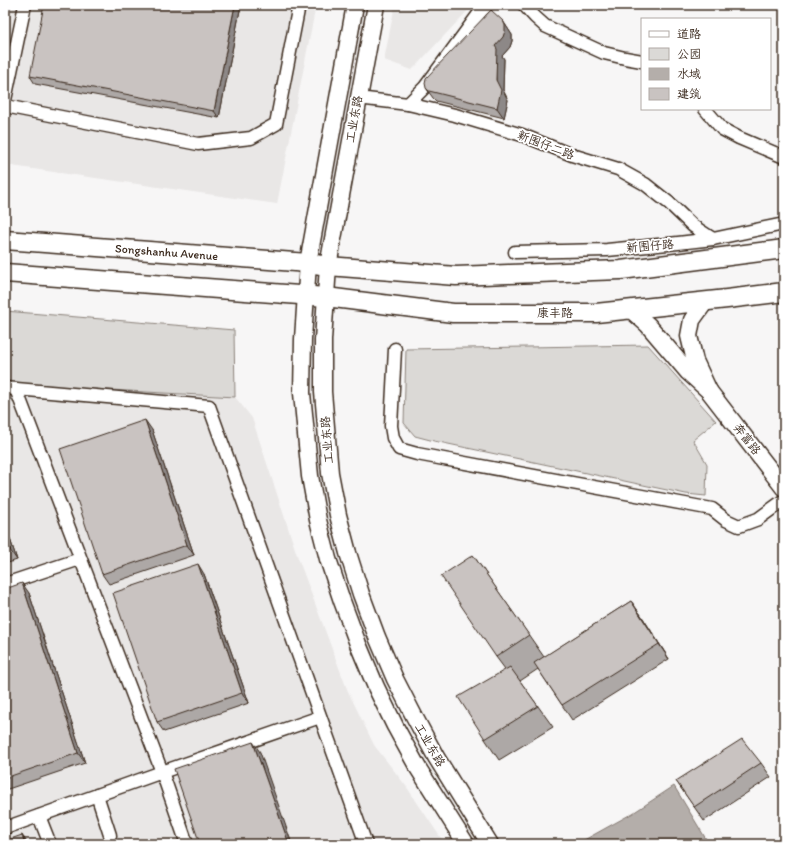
<svg xmlns="http://www.w3.org/2000/svg" width="789" height="849" font-family="Itim,'LXGW WenKai TC',sans-serif">
  <style>
    .built { fill: #e9e7e6 }
    .green { fill: #dbd9d6; stroke: #8b827a }
    .water { fill: #b4aeaa; stroke: #847972 }
    .lines { fill: none; stroke-linecap: round; stroke-linejoin: round }
    .street-casing { stroke: #3b2a1e; stroke-width: 15 }
    .secondary-casing { stroke: #3b2a1e; stroke-width: 19 }
    .primary-casing { stroke: #3b2a1e; stroke-width: 21 }
    .street { stroke: #fff; stroke-width: 12 }
    .secondary { stroke: #fff; stroke-width: 16 }
    .primary { stroke: #fff; stroke-width: 18 }
    .wall { fill: #ada8a6; stroke: #3b2a1e }
    .shaded-wall { fill: #8d8887; stroke: #3b2a1e }
    .building { fill: #c9c3c1; stroke: #3b2a1e }
    .labels { text-anchor: middle; dominant-baseline: central; stroke-width: 3.5; stroke-linejoin: round; paint-order: stroke }
    .street-label { font-size: 12px; fill: #3b2a1e; stroke: #fff }
  </style>
  <rect width="100%" height="100%" fill="#f7f6f6"/>
  <filter id="ink" filterUnits="userSpaceOnUse"><feTurbulence type="fractalNoise" baseFrequency=".025" numOctaves="2"/><feDisplacementMap in="SourceGraphic" scale="8" xChannelSelector="R" yChannelSelector="G"/><feConvolveMatrix kernelMatrix="1 2 1 2 8 2 1 2 1" color-interpolation-filters="sRGB"/></filter>
  <g filter="url(#ink)">
    <g class="built">
      <polygon points="5,5 316,5 277,204 5,165"/>
      <polygon points="395,5 473,5 412,70 384,60"/>
      <polygon points="5,384 235,397 252,418 298,558 347,689 374,745 406,786 445,844 5,844"/>
    </g>
    <g class="green">
      <polygon points="5,311 234,330 235,397 5,384"/>
      <polygon points="648,345 716,421 693,440 707,464 706,496 686,494 434,441 415,436 404,423 406,349"/>
    </g>
    <polygon class="water" points="674,786 709,844 577,844 633,813"/>
    <g class="lines">
      <g class="street-casing">
        <g id="street">
          <polyline points="524,5 535,17 545,26 604,53 625,58 642,61"/>
          <polyline points="358,98 408,104 455,115 522,135 572,155 618,169 645,184 669,203 693,226 713,239"/>
          <polyline points="5,100 25,5"/>
          <polyline points="408,104 425,87 481,11 487,5"/>
          <polyline points="5,106 198,144 251,138 276,124 299,5"/>
          <polyline points="705,109 722,129 739,138 784,157"/>
          <polyline points="515,252 607,250 678,243 713,239 784,224"/>
          <polyline points="395,349 391,426 393,438 399,449 417,454 712,509 726,520 739,526 758,519 784,500"/>
          <polyline points="5,388 209,406 366,844"/>
          <polyline points="16,389 162,772 320,717"/>
          <polyline points="5,584 80,559"/>
          <polyline points="97,795 110,835"/>
          <polyline points="39,816 50,844"/>
          <polyline points="5,828 162,772 187,844"/>
        </g>
      </g>
      <g class="secondary-casing">
        <g id="secondary">
          <polyline points="355,5 308,263 303,339 302,393 310,476 318,520 328,559 342,601 358,644 376,687 395,726 418,768 466,844"/>
          <polyline points="376,5 328,266 323,340 323,392 330,473 338,515 348,553 361,594 377,637 395,679 414,716 436,757 490,844"/>
          <polyline points="631,310 648,325 688,372 709,391 695,361 689,336 692,320 705,302"/>
          <polyline points="709,391 784,488"/>
        </g>
      </g>
      <g class="primary-casing">
        <g id="primary">
          <path id="s1" d="M5 240 308 263 328 266 456 276 621 270 784 249"/>
          <polyline points="5,273 326,297 453,313 596,313 727,299 784,292"/>
        </g>
      </g>
      <use href="#street" class="street"/>
      <use href="#secondary" class="secondary"/>
      <use href="#primary" class="primary"/>
    </g>
    <g class="wall">
      <polygon points="241,5 219,118 35,84 30,76"/>
      <polygon points="503,21 512,35 512,41 510,47 502,56 504,59 503,90 508,100 504,118 436,101 433,98 426,88"/>
      <polygon points="152,430 194,555 109,584 102,574"/>
      <polygon points="5,524 17,560 5,564"/>
      <polygon points="473,555 544,657 631,601 641,615 669,659 572,720 538,669 520,681 553,727 499,760 485,739 505,669 496,657"/>
      <polygon points="204,574 249,703 164,732 157,722"/>
      <polygon points="5,589 29,593 85,763 5,790"/>
      <polygon points="761,763 771,777 704,821 676,781"/>
    </g>
    <g class="shaded-wall">
      <polygon points="5,5 8,5 5,22"/>
      <polygon points="235,5 241,5 219,118 214,111"/>
      <polygon points="503,21 512,35 512,41 510,47 502,56 504,59 503,90 508,100 504,118 497,108 495,46"/>
      <polygon points="145,420 152,430 194,555 187,545"/>
      <polygon points="5,524 17,560 10,550 5,534"/>
      <polygon points="198,564 204,574 249,703 242,693"/>
      <polygon points="22,583 29,593 85,763 78,753"/>
      <polygon points="631,601 641,615 669,659 659,644"/>
      <polygon points="253,742 260,752 292,844 289,844"/>
      <polygon points="22,835 28,844 25,844"/>
    </g>
    <g class="building">
      <polygon points="44,5 235,5 214,111 30,76"/>
      <polygon points="491,10 503,21 505,25 505,31 503,37 495,46 497,49 496,80 501,90 497,108 429,91 426,88 425,83 426,78"/>
      <polygon points="145,420 187,545 102,574 60,449"/>
      <polygon points="5,534 10,550 5,552"/>
      <polygon points="473,555 529,635 496,657 441,576"/>
      <polygon points="198,564 242,693 157,722 113,593"/>
      <polygon points="22,583 78,753 5,778 5,589"/>
      <polygon points="631,601 659,644 562,705 534,663"/>
      <polygon points="510,667 538,706 485,739 458,697"/>
      <polygon points="742,739 761,763 694,807 676,781"/>
      <polygon points="253,742 289,844 200,844 174,769"/>
      <polygon points="22,835 25,844 5,844 5,841"/>
    </g>
  </g>
  <g class="labels">
    <g class="street-label">
      <text transform="translate(354 119) rotate(-80)">工业东路</text>
      <text transform="translate(546 145) rotate(21)">新围仔二路</text>
      <text transform="translate(650 246) rotate(-5)">新围仔路</text>
      <text stroke="none"><textPath href="#s1" startOffset="162">Songshanhu Avenue</textPath></text>
      <text x="555" y="313">康丰路</text>
      <text transform="translate(747 439) rotate(52)">奔富路</text>
      <text transform="translate(327 440) rotate(-95)">工业东路</text>
      <text transform="translate(430 745) rotate(60)">工业东路</text>
    </g>
  </g>
  <rect width="789" height="849" fill="none" stroke="#fff" stroke-width="20"/>
  <rect x="10" y="10" width="769" height="829" fill="none" stroke="#3b2a1e" stroke-width="1.5" filter="url(#ink)"/>
  <rect x="641" y="18" width="130" height="92" fill="#ffffff" stroke="#b1aaa5"/>
  <rect x="649" y="31" width="20" height="6" fill="#ffffff" stroke="#b1aaa5"/>
  <text x="677" y="38" font-size="12" fill="#3b2a1e">道路</text>
  <rect x="649" y="48" width="20" height="12" fill="#dbd9d6" stroke="#b1aaa5"/>
  <text x="677" y="58" font-size="12" fill="#3b2a1e">公园</text>
  <rect x="649" y="68" width="20" height="12" fill="#b4aeaa" stroke="#b1aaa5"/>
  <text x="677" y="78" font-size="12" fill="#3b2a1e">水域</text>
  <rect x="649" y="88" width="20" height="12" fill="#c9c3c1" stroke="#b1aaa5"/>
  <text x="677" y="98" font-size="12" fill="#3b2a1e">建筑</text>
</svg>
